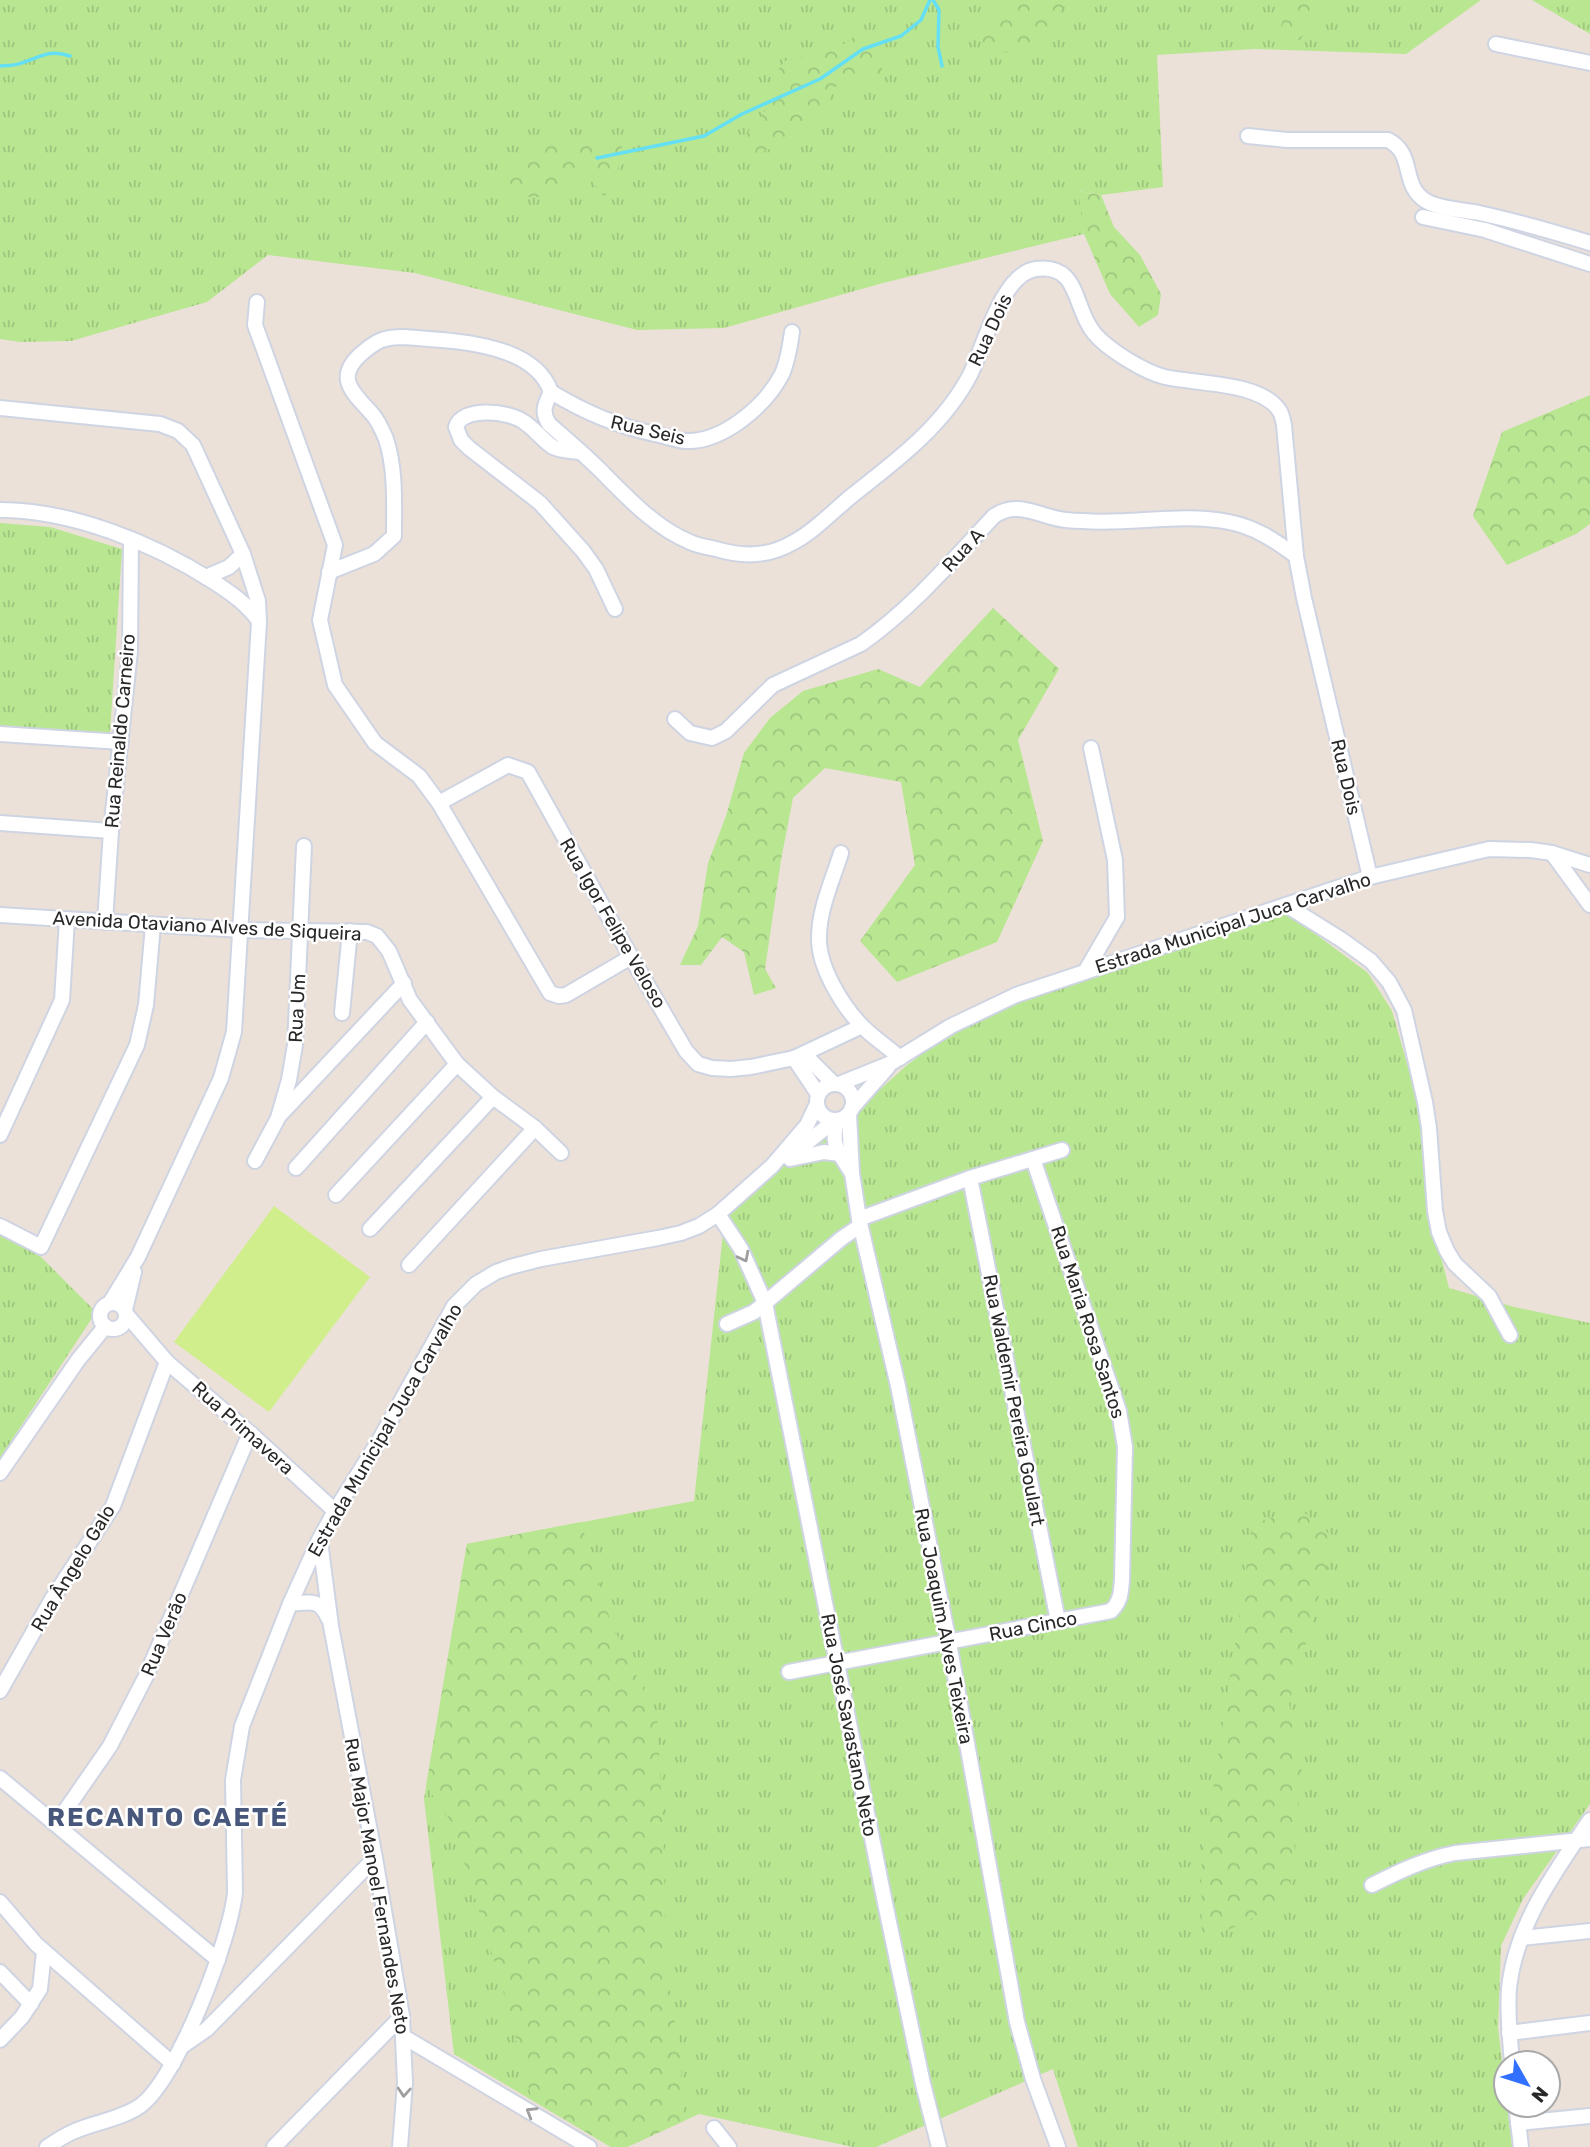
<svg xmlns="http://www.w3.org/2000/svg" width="1590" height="2147" font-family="Rubik,sans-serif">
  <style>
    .grass { fill: url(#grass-tufts) }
    .forest { fill: url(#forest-crowns) }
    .pitch { fill: #d0ee8c }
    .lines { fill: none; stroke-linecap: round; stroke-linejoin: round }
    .stream { stroke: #65dff4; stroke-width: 3.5 }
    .minor-casing { stroke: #ced4e2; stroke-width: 18 }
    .minor { stroke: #fff; stroke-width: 14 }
    .oneway { stroke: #9e9e9e }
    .labels { text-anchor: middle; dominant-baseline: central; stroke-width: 5; stroke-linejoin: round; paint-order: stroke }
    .street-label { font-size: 19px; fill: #282828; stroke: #fff }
    .district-label { font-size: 26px; font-weight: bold; letter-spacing: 2px; fill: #47567b; stroke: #fff }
  </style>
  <defs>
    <pattern id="grass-tufts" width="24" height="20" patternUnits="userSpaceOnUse" patternTransform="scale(1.75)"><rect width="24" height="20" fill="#b8e691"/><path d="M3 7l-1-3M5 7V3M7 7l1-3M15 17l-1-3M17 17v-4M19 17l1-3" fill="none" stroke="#9ec57d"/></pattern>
    <pattern id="forest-crowns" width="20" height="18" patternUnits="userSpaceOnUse" patternTransform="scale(1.75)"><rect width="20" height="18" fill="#b8e691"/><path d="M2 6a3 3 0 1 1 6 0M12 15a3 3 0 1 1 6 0" fill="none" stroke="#9ec57d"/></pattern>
  </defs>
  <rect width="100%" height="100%" fill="#ece1d9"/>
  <g class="grass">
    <polygon points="0,0 1481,0 1406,54 1255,49 1157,55 1163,187 1101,195 1079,191 1084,234 883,283 724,328 637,330 415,273 268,255 207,302 71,341 20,342 0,339"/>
    <polygon points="1532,0 1590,0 1590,34"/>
    <polygon points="0,523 50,527 122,549 110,732 0,731"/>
    <polygon points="1287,913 1368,973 1392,1011 1424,1123 1425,1195 1449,1288 1514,1307 1590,1323 1590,1804 1523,1899 1501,1946 1498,2027 1512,2147 1078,2147 1053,2069 876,2147 853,2147 699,2114 627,2147 611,2147 454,2054 424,1799 467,1544 694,1501 725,1215 791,1157 864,1104 906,1066 954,1029 1017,1001 1080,978"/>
    <polygon points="0,1235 34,1250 96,1312 0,1458"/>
  </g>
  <g class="forest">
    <polygon points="1006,0 1068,0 1058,14 1053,40 1031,50 998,53 980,42 994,15"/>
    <polygon points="1288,0 1332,0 1300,40 1279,34"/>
    <polygon points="854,37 869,39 882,53 882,77 836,86 817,119 778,146 740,160 735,148 773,101 774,75 785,61 835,50"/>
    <path d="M590 136 620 139 623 152 612 188 604 197 585 171 570 174 564 188C532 202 529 201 499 181 527 149 547 137 590 136Z"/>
    <polygon points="1078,191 1101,195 1114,227 1140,255 1161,294 1158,315 1139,327 1110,294 1084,234"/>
    <polygon points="1590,395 1590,524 1576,534 1507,565 1473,516 1502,432"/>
    <polygon points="993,608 1059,669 1018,740 1043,841 997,942 897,982 860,941 915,865 901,782 825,768 793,798 781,860 765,969 776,988 754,995 744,952 722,937 701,965 680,965 698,926 708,863 726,816 744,753 770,718 803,691 878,669 920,687"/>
    <polygon points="1299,1508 1335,1539 1289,1703 1302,1772 1290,1890 1246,1923 1202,1939 1201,1869 1253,1524"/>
    <polygon points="581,1522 610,1620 657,1719 663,1823 666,1965 680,2054 684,2121 627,2147 611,2147 532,2100 501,1983 452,1823 426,1786 467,1544"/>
  </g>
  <polygon class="pitch" points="274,1206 370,1277 269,1412 174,1342"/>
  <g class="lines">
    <g class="stream">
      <polyline points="933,0 939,10 938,47 942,66"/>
      <path d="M0 66C6 65 13 66 18 64 38 59 48 48 70 56"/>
      <polyline points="597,158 704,136 742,114 820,79 863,49 901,36 921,20 930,0"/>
    </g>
    <g class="minor-casing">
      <g id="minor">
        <polyline points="1496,44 1590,63"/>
        <path d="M1248 136 1287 140H1388C1416 154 1400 185 1426 201 1439 209 1464 210 1479 213 1516 221 1554 232 1590 243"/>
        <polyline points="1423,217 1485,230 1590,264"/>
        <polyline points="257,302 255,325 335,545 320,620 335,685 375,743 419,776 439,803 550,993 559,996 566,995 631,957"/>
        <path d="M792 332C790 346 788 361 782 374 766 405 723 443 685 441 677 440 668 437 659 435 617 426 588 414 551 392 545 404 541 412 549 424 566 439 584 454 600 470 626 496 655 528 690 542 698 546 707 547 716 549 742 557 768 557 792 543 815 531 834 510 854 494 899 459 945 424 971 373 984 346 1002 273 1036 269 1080 263 1073 308 1094 333 1107 349 1144 372 1165 377 1196 384 1260 382 1279 410 1282 414 1283 420 1284 425L1296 556 1304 598 1370 877"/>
        <polyline points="0,408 160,424 178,431 193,445 243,554 258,601 259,622 234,1032 221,1078 138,1257 110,1303"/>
        <path d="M580 452C571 451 561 451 553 447 542 440 535 429 524 422 510 411 462 406 456 427L461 440 469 448 540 503 583 551 596 569 615 609"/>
        <path d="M0 510C72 510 153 543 214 582 231 593 247 604 259 621"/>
        <path d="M329 572 374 554 394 536C394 505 396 469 386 439 383 432 379 422 373 415 355 394 333 379 361 354 376 341 383 337 404 337 449 341 533 341 551 392"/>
        <polyline points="206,577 229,567 243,554"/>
        <path d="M675 719 690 733 712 738 726 731 773 685 861 644C912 608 952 561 994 516 1013 503 1030 511 1051 517 1061 520 1072 521 1083 521 1131 525 1181 512 1229 522 1255 527 1276 541 1296 556"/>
        <polyline points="0,734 121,742"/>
        <polyline points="439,803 508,765 528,772 631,957 686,1051 698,1064 712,1068 731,1069 751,1067 794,1058 862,1026"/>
        <polyline points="0,823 111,831"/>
        <path d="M841 853C833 879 819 909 819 937 818 966 842 1006 863 1027 874 1038 888 1047 900 1058"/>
        <polyline points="1552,853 1590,905"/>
        <polyline points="1286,905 1342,940 1371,961 1389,982 1404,1010 1425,1102 1429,1128 1435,1211 1439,1232 1447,1251 1455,1264 1489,1296 1510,1335"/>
        <polyline points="0,915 242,930 367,932 377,936 389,951 410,1000 457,1064 493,1097 535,1128 561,1153"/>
        <polyline points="105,922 111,831 130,651 131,539"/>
        <polyline points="1085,972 1117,917 1115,860 1091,748"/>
        <polyline points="342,1013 350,931"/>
        <polyline points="804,1054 833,1083"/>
        <polyline points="794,1058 818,1094"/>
        <circle cx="835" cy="1102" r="18"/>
        <polyline points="839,1084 891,1063 951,1026 1016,995 1370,877 1489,849 1531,850 1552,853 1590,865"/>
        <polyline points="852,1108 888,1067"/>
        <polyline points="849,1114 852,1173 859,1219 898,1386 949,1643 1017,2022 1033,2079 1058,2147"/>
        <polyline points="280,1115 404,983"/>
        <path d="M837 1121C830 1146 839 1152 851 1172"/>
        <polyline points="0,1135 62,1000 67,920"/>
        <polyline points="789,1157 834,1121"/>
        <polyline points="790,1159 824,1152 840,1154"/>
        <polyline points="255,1161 278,1118 289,1080 295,1045 304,846"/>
        <polyline points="296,1168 427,1022"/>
        <polyline points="970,1178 1058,1621"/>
        <polyline points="336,1195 457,1064"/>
        <polyline points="718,1214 741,1249 765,1303 885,1903 923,2084 939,2147"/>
        <polyline points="859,1219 970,1178 1062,1150"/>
        <polyline points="0,1226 41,1247 137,1045 146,1005 153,925"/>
        <polyline points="370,1229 493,1097"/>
        <polyline points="409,1265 535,1128"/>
        <circle cx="113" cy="1316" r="13"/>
        <polyline points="125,1310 134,1272"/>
        <polyline points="126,1314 167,1362 250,1433 335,1511"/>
        <polyline points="727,1324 754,1312 765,1303 842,1238 860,1226"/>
        <polyline points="0,1473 78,1360 104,1328 104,1325"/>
        <polyline points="320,1541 331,1626 375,1858 402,2016 405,2083 400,2147"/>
        <path d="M290 1604C309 1602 320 1598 328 1618"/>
        <path d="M789 1672 1111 1611C1121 1601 1121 1593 1122 1579L1125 1447 1119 1411 1033 1159"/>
        <polyline points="0,1691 52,1599 113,1506 167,1362"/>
        <polyline points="0,1778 218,1960"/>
        <polyline points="56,1824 110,1746 146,1676 250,1433"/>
        <path d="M1372 1885C1400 1871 1425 1859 1455 1853L1590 1839"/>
        <polyline points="0,1902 36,1944 173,2064"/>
        <polyline points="1521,1938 1590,1931"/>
        <polyline points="0,1972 31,2004"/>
        <polyline points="1509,2033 1590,2023"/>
        <polyline points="404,2037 589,2147"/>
        <polyline points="0,2040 22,2017 40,1989 44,1952"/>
        <polyline points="181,2047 207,2029 375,1858"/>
        <path d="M1512 2063C1510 2038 1507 2012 1509 1988 1516 1924 1555 1872 1590 1820"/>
        <polyline points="1516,2105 1521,2147"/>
        <polyline points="1518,2123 1590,2116"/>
        <polyline points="714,2128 729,2147"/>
        <path d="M47 2147C56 2141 65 2135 75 2131 96 2122 121 2119 140 2106 177 2080 231 1938 235 1892L233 1780 242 1726 290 1604 319 1540 335 1511 380 1439 454 1306 476 1284 496 1272 510 1267 541 1259 658 1238 681 1233 699 1226 718 1214 772 1166 807 1125 816 1106"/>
        <polyline points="274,2147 402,2016"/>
      </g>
    </g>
    <use href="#minor" class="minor"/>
  </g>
  <defs><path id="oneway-chevron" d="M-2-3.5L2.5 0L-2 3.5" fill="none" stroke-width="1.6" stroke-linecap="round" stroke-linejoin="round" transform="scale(1.75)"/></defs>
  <g class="oneway">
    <use href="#oneway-chevron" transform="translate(744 1257) rotate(63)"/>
    <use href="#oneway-chevron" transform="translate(404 2092) rotate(94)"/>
    <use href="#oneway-chevron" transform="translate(531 2112) rotate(-149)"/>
  </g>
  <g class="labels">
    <g class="street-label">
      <text transform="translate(990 330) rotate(-65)">Rua Dois</text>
      <text transform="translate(648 430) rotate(13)">Rua Seis</text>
      <text transform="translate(963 550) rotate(-47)">Rua A</text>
      <text transform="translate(120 731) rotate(-85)">Rua Reinaldo Carneiro</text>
      <text transform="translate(1346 777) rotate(77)">Rua Dois</text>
      <text transform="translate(613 923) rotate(60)">Rua Igor Felipe Veloso</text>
      <text transform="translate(1233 923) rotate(-18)">Estrada Municipal Juca Carvalho</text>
      <text transform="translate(207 926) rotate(3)">Avenida Otaviano Alves de Siqueira</text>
      <text transform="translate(297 1008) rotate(-87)">Rua Um</text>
      <text transform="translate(1088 1322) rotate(72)">Rua Maria Rosa Santos</text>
      <text transform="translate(1014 1400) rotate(79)">Rua Waldemir Pereira Goulart</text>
      <text transform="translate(243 1428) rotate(42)">Rua Primavera</text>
      <text transform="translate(385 1430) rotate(-60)">Estrada Municipal Juca Carvalho</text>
      <text transform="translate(73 1568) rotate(-59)">Rua Ângelo Galo</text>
      <text transform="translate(944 1626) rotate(79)">Rua Joaquim Alves Teixeira</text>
      <text transform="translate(1033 1626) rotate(-11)">Rua Cinco</text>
      <text transform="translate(164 1634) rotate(-67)">Rua Verão</text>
      <text transform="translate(849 1725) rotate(79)">Rua José Savastano Neto</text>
      <text transform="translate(377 1886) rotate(80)">Rua Major Manoel Fernandes Neto</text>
    </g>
    <g class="district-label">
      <text x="168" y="1817">RECANTO CAETÉ</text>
    </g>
  </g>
  <g transform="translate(1527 2084) rotate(129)"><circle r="33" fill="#ffffff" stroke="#a9a9a9" stroke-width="2"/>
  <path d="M0-5L12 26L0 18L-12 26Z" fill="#3271ff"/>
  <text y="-10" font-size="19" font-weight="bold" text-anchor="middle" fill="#282828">N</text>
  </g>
</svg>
